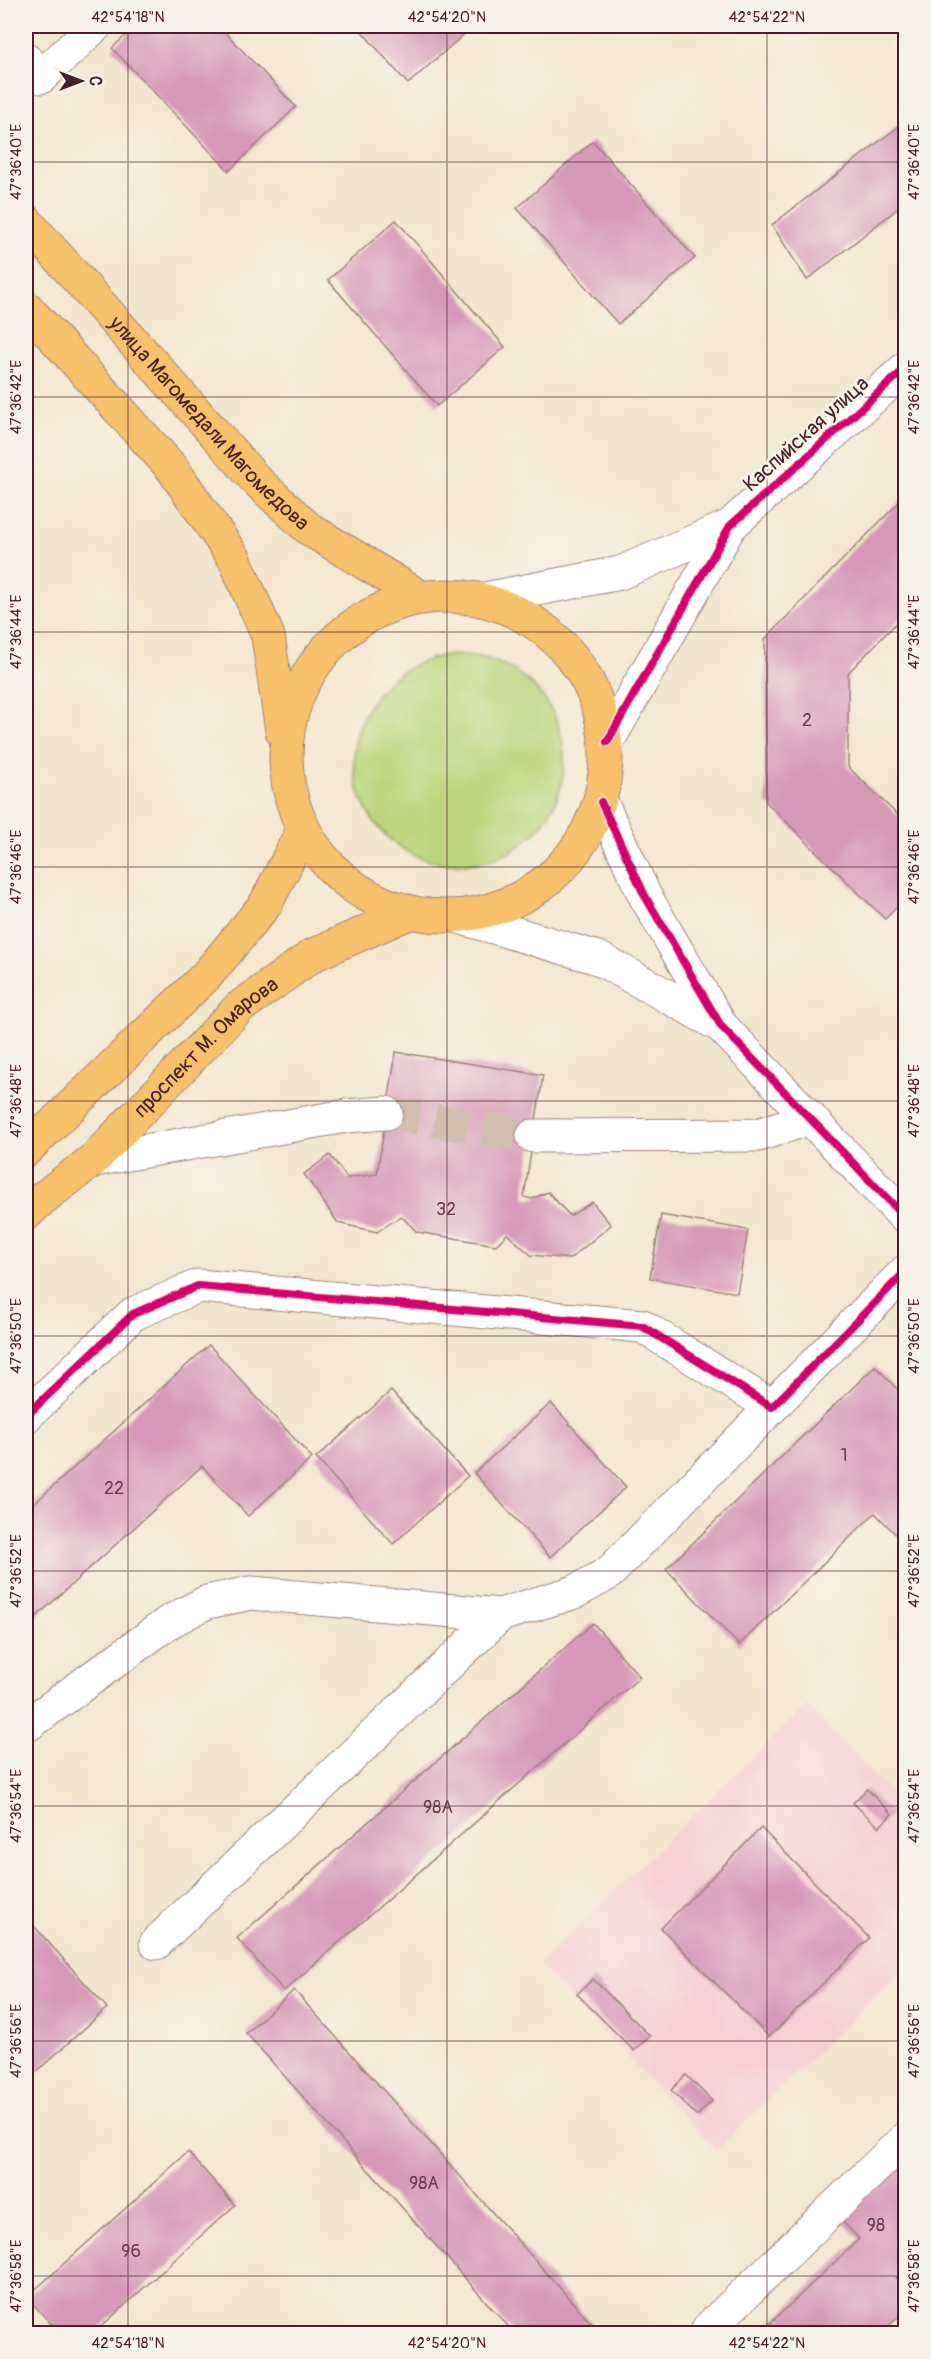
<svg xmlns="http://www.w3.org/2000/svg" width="931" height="2359" font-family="Pangolin,sans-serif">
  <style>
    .built { fill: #f7cfd3 }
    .green { fill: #bbd67b; stroke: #827a53; stroke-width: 1.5 }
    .building { fill: #d697b8 }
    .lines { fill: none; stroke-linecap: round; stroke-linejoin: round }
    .minor-tunnel { stroke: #d1bead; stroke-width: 33; stroke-dasharray: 33 16; stroke-linecap: butt }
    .minor-casing { stroke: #9e827c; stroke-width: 35 }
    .major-casing { stroke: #9e827c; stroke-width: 35 }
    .minor { stroke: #fff; stroke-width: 33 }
    .major { stroke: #f7c06b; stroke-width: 33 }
    .cycleway-casing { stroke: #f7f3e8; stroke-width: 11 }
    .cycleway { stroke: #d6006c; stroke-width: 8 }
    .ticks { fill: none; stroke: #4a1f2b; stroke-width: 1.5; stroke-opacity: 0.45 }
    .labels { text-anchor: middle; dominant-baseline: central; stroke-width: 5; stroke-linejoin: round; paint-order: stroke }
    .number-label { font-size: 18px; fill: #6d3d4e }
    .street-label { font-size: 21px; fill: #4a1f2b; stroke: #f7f3e8 }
    .neatline { fill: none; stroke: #4a1f2b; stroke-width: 2 }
    .ticks-label { font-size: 15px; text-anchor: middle; fill: #4a1f2b }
  </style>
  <rect width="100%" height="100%" fill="#f7f3e8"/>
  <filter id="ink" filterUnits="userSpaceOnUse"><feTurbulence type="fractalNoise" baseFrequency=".0167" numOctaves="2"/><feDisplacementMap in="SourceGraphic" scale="12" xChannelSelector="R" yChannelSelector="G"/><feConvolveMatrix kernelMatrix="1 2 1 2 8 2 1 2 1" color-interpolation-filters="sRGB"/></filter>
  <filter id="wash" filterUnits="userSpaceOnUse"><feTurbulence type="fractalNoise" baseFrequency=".008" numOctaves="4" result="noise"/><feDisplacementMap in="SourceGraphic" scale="24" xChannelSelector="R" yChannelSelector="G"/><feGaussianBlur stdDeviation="1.35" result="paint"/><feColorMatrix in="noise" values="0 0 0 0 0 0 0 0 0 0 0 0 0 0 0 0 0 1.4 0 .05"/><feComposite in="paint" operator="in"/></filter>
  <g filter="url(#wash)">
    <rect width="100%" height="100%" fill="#f3e6ce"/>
    <polygon class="built" points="807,1705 905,1808 905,1968 716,2150 538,1964"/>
    <circle class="green" cx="459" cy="760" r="105"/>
    <g id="blocks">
      <g class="building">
        <polygon points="136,26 219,26 296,107 229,171 112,48"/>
        <polygon points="357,26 473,26 408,84"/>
        <polygon points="903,123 906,202 807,280 772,225"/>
        <polygon points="593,141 695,258 618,324 517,208"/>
        <polygon points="396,220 505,347 437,406 328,280"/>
        <polygon points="906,495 906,613 848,673 848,767 906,823 906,898 885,919 766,802 765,639"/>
        <polygon points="396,1052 543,1075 524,1197 532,1199 548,1192 570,1216 592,1202 611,1225 570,1259 531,1255 507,1234 496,1245 417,1232 401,1216 377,1232 338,1223 304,1174 330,1155 347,1178 377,1174"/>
        <polygon points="661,1215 748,1230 737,1293 650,1278"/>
        <polygon points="209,1345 312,1458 248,1516 202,1466 26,1626 26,1511"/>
        <polygon points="875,1366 906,1398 906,1545 875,1513 739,1645 666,1569"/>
        <polygon points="391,1391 468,1476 393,1544 316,1458"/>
        <polygon points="551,1403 626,1487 550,1557 474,1473"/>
        <polygon points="593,1623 640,1677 284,1991 237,1938"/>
        <polygon points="867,1789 892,1814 879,1827 853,1803"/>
        <polygon points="761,1828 869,1938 769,2037 661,1928"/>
        <polygon points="26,1917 107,2008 35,2073 26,2063"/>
        <polygon points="593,1979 650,2036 634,2051 577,1994"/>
        <polygon points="294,1990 601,2334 515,2334 246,2033"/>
        <polygon points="686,2075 712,2101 697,2116 671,2090"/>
        <polygon points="906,2143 906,2269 896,2278 906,2288 906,2310 880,2334 759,2334 859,2239 833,2211"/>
        <polygon points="188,2152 235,2205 93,2334 60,2334 27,2297"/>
      </g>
    </g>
  </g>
  <g filter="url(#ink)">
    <use href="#blocks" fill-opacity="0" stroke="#9e827c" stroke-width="1.5"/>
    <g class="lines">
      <polyline class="minor-tunnel" points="386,1113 533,1136"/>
      <g class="minor-casing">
        <g id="minor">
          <polyline points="26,60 41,77 95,26"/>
          <polyline points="485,599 620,573 730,526"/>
          <polyline points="607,742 730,526 906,368"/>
          <polyline points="601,802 645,896 721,1026 906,1218"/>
          <polyline points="459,917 598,958 721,1026"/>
          <polyline points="533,1136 758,1135 810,1118"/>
          <polyline points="93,1160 346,1116 386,1113"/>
          <polyline points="26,1416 133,1314 198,1286 642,1326 772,1407 906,1271"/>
          <polyline points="26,1726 169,1622 207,1602 251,1593 500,1615 575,1592 609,1573 772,1407"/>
          <polyline points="156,1943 500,1615"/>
          <polyline points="708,2329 906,2138"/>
        </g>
      </g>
      <g class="major-casing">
        <g id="major">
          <path id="s1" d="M26 221 257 481 309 529 419 596"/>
          <polyline points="26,307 172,468 234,558 268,636 282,731"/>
          <circle cx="446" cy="756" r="160"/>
          <polyline points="26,1150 207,975 265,905 303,830"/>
          <path id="s2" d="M26 1214 43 1198 93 1160 240 1007 313 955 409 913"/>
        </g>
      </g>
      <use href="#minor" class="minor"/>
      <use href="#major" class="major"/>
      <g class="cycleway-casing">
        <g id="cycleway">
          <polyline points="607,742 730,526 906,368"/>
          <polyline points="601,802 645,896 721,1026 906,1218"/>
          <polyline points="26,1416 133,1314 198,1286 642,1326 772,1407 906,1271"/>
        </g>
      </g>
      <use href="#cycleway" class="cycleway"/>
    </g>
  </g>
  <path class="ticks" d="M128 26V2334M447 26V2334M767 26V2334M26 162H906M26 397H906M26 632H906M26 867H906M26 1101H906M26 1336H906M26 1571H906M26 1806H906M26 2041H906M26 2276H906"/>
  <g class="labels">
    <g class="number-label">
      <text x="807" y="720">2</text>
      <text x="446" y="1209">32</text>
      <text x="844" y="1455">1</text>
      <text x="114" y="1488">22</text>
      <text x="438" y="1807">98А</text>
      <text x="424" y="2183">98А</text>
      <text x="876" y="2225">98</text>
      <text x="131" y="2251">96</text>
    </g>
    <g class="street-label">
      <text stroke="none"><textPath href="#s1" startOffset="273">улица Магомедали Магомедова</textPath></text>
      <text transform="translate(806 434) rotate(-42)">Каспийская улица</text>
      <text stroke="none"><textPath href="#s2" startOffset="246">проспект М. Омарова</textPath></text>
    </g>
  </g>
  <rect width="931" height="2359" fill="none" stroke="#f7f3e8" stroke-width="66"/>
  <g transform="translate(81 81) rotate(90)" stroke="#f7f3e8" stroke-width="4.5" paint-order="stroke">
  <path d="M0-4.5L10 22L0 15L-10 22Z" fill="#4a1f2b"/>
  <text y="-9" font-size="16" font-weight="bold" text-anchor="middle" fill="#4a1f2b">С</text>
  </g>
  <rect x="33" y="33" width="865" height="2293" class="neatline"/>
  <g class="ticks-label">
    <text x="128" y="22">42°54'18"N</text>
    <text x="447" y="22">42°54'20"N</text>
    <text x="767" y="22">42°54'22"N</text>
    <text transform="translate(16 162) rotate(-90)" y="5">47°36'40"E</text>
    <text transform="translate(914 162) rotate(-90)" y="5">47°36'40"E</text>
    <text transform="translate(16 397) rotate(-90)" y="5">47°36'42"E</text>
    <text transform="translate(914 397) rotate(-90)" y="5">47°36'42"E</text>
    <text transform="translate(16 632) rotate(-90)" y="5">47°36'44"E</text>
    <text transform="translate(914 632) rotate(-90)" y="5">47°36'44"E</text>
    <text transform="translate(914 867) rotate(-90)" y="5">47°36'46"E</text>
    <text transform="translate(16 867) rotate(-90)" y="5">47°36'46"E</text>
    <text transform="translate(914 1101) rotate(-90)" y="5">47°36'48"E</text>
    <text transform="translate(16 1101) rotate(-90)" y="5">47°36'48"E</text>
    <text transform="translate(914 1336) rotate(-90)" y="5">47°36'50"E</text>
    <text transform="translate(16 1336) rotate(-90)" y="5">47°36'50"E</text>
    <text transform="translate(16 1571) rotate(-90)" y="5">47°36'52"E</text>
    <text transform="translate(914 1571) rotate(-90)" y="5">47°36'52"E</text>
    <text transform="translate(914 1806) rotate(-90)" y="5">47°36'54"E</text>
    <text transform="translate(16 1806) rotate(-90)" y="5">47°36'54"E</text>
    <text transform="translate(16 2041) rotate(-90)" y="5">47°36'56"E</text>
    <text transform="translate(914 2041) rotate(-90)" y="5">47°36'56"E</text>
    <text transform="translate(16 2276) rotate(-90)" y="5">47°36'58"E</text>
    <text transform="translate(914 2276) rotate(-90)" y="5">47°36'58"E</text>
    <text x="128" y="2348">42°54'18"N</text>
    <text x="447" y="2348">42°54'20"N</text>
    <text x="767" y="2348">42°54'22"N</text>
  </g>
</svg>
